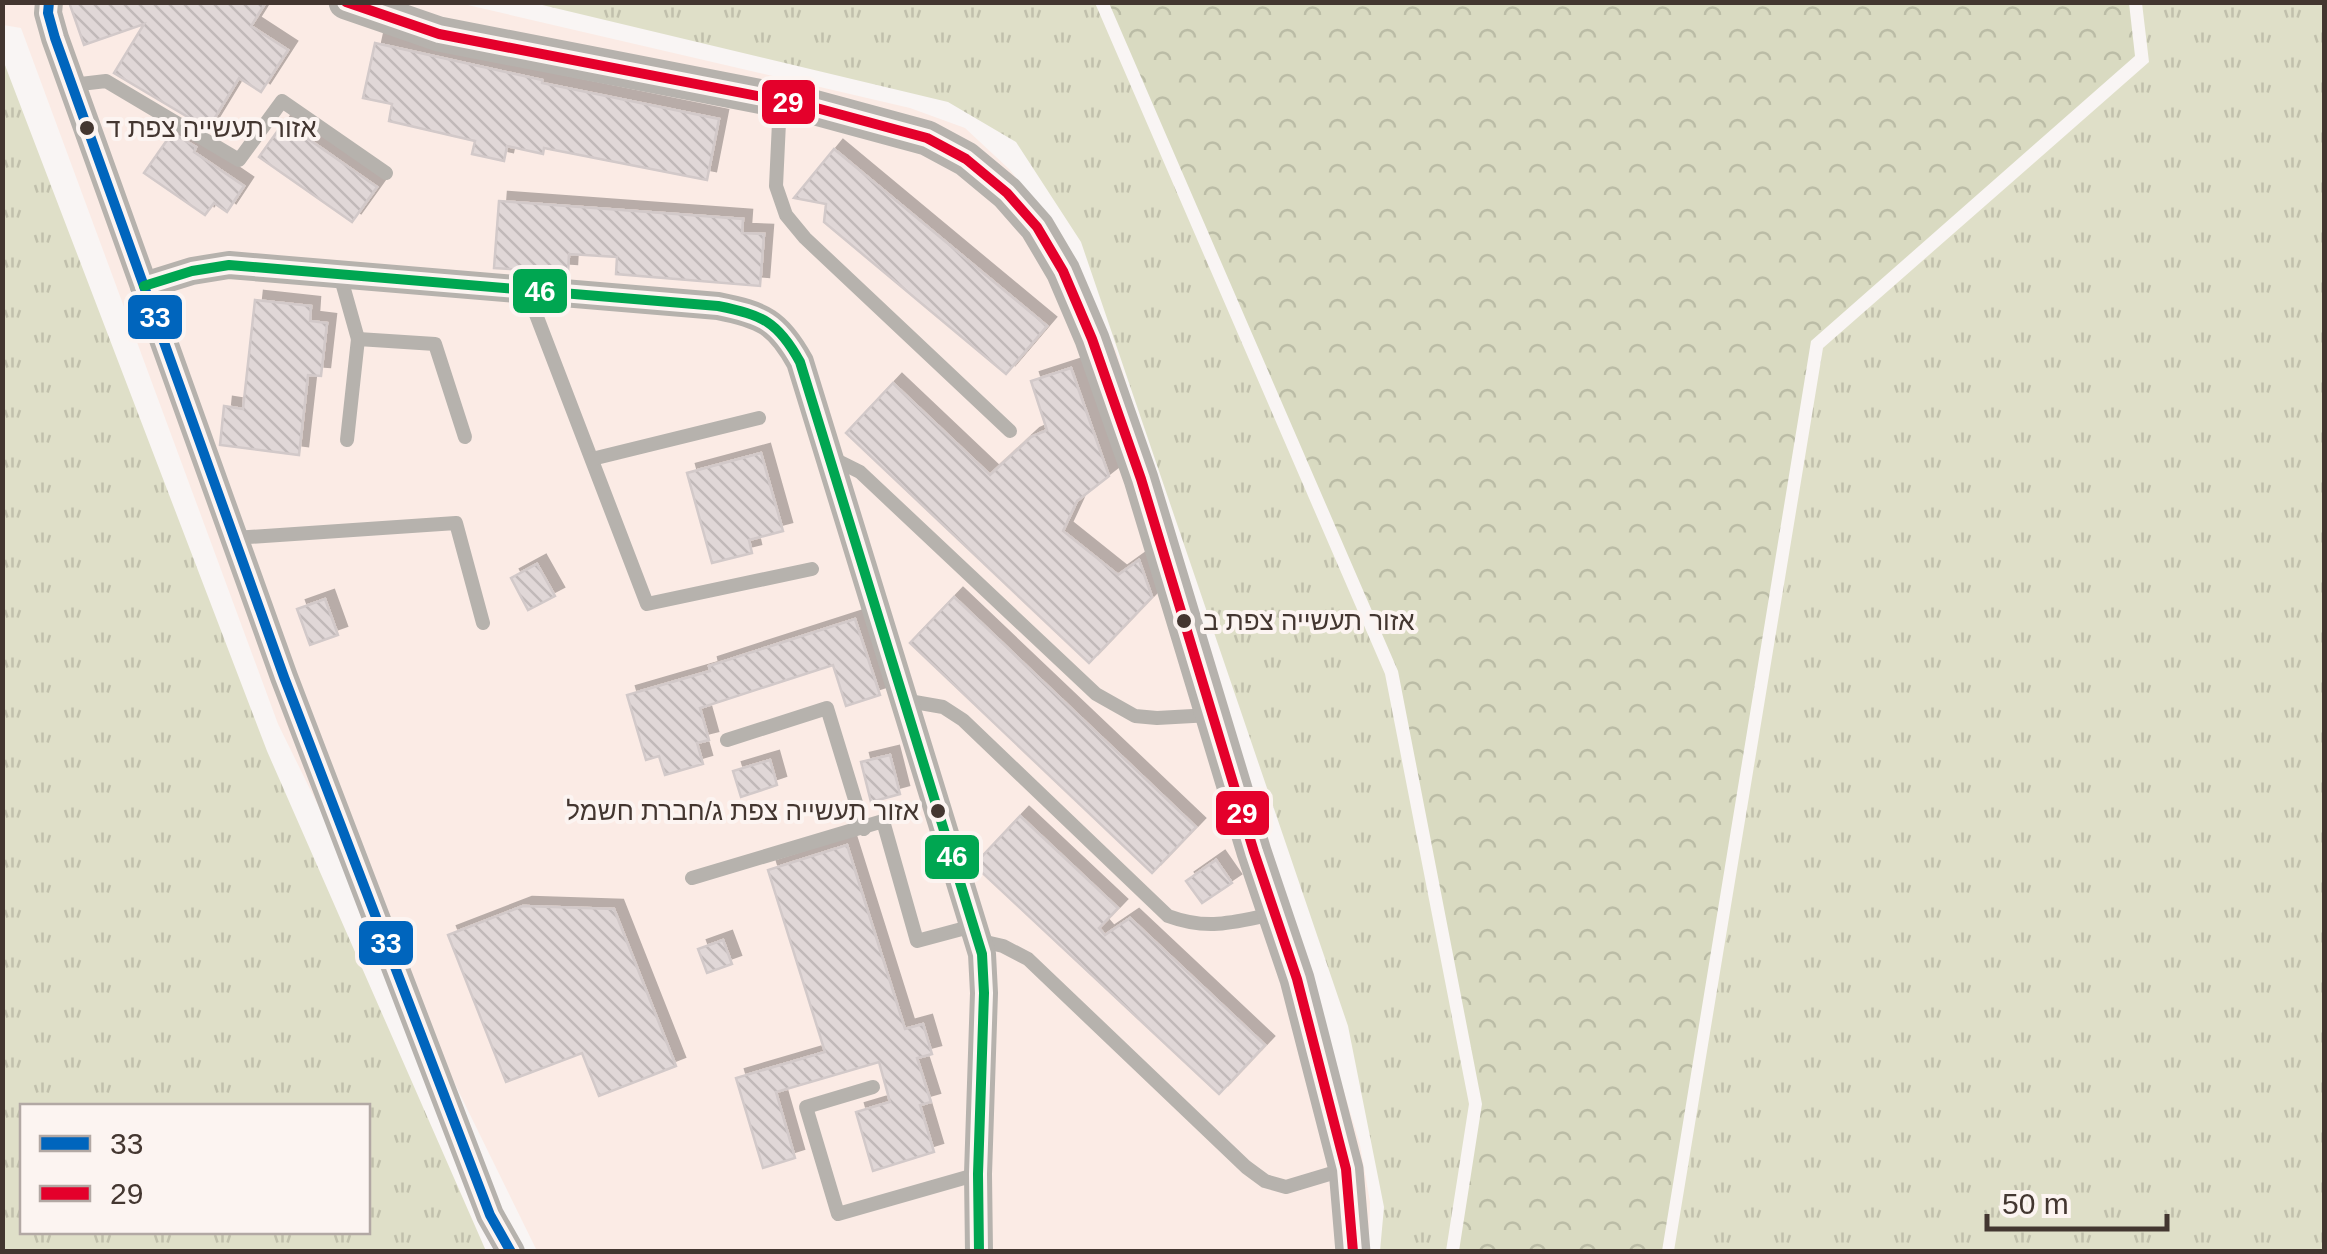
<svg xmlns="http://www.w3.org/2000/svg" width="2327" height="1254" font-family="Helvetica,Heebo,sans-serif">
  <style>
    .built { fill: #fbebe5 }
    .grass { fill: url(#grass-tufts); fill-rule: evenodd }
    .forest { fill: url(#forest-crowns) }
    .building { fill: url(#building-back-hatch); stroke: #d2c9c9; stroke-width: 2.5; filter: url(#shadow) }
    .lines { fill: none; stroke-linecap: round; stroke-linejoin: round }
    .service { stroke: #b6b2ad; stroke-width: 14 }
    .minor { stroke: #b6b2ad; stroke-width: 28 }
    .tertiary { stroke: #b6b2ad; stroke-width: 35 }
    .bus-1-casing { stroke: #fcf4f1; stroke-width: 18 }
    .bus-2-casing { stroke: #fcf4f1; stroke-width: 18 }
    .bus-3-casing { stroke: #fcf4f1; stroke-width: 18 }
    .bus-1 { stroke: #0065bd; stroke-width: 10 }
    .bus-2 { stroke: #e4002b; stroke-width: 10 }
    .bus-3 { stroke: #00a651; stroke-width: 10 }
    .bus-dot { fill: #433630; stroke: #fcf4f1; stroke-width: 4 }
    .labels { text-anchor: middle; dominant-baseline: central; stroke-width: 8; stroke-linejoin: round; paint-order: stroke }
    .bus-label { font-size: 26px; fill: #433630; stroke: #fcf4f1; text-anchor: start }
    .line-badge { stroke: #fcf4f1; stroke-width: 4 }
    .badge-label { font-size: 28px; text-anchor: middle; font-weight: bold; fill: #fff }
  </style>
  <defs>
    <pattern id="grass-tufts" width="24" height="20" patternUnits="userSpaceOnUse" patternTransform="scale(2.5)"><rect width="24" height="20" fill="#dfdfc8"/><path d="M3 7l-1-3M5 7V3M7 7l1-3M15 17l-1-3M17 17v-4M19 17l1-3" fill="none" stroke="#c1c0ac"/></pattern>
    <pattern id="forest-crowns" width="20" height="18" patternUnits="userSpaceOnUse" patternTransform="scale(2.5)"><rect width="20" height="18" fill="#d9dac1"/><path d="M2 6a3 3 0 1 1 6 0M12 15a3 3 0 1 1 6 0" fill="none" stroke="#bbbca6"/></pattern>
    <pattern id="building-back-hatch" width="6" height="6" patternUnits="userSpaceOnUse" patternTransform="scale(2.5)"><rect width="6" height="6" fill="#e0d7d7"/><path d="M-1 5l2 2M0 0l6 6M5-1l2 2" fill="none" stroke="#c1b9b9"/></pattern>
    <filter id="shadow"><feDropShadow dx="9" dy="-9" stdDeviation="0" flood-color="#0004"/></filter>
  </defs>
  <rect width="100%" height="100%" fill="#f9f5f4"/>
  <polygon class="built" points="3,3 459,3 910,108 965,128 1009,169 1052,221 1116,351 1269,841 1360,1145 1370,1202 1369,1241 1366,1251 537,1251 278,724 21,28 3,25"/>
  <g class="grass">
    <polygon points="534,3 1095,3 1385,674 1469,1104 1446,1251 1380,1251 1384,1207 1348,1026 1081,242 1016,142 948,102"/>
    <polygon points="2142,3 2324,3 2324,1251 1674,1251 1823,348 2149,62"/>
    <path d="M3 60 267 751 486 1251H3ZM22 1106H368V1232H22Z"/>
  </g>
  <polygon class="forest" points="1109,3 2129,3 2135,56 1811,341 1662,1251 1459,1251 1482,1104 1398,671"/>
  <g class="building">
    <polygon points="69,2 266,2 251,26 288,50 261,92 239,78 208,129 114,73 144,24 84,45"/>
    <polygon points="375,43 542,80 542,83 719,119 707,180 544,148 543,154 507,146 504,161 472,154 475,141 389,121 392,104 363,98"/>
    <polygon points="284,122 377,187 352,222 259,157"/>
    <polygon points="172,133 196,147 194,152 244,186 227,212 214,203 205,215 144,173"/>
    <polygon points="834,149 1047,326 1006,374 824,222 826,204 794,198"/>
    <polygon points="499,201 743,219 742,233 764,234 760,286 616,274 617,257 569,254 568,273 494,268"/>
    <polygon points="255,300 311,306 310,321 327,323 321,376 308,375 299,455 220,445 224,406 243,409"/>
    <polygon points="1071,368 1109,476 1077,501 1063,531 1118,575 1139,560 1152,597 1089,663 846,433 893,383 990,475 1031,437 1047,430 1031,381"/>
    <polygon points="761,453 783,531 749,540 752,553 712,563 687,473"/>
    <polygon points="537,564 555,596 528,610 511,578"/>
    <polygon points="954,597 1196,827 1152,873 910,643"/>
    <polygon points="325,599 338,635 310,645 297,609"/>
    <polygon points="855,619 880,695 846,706 833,665 700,708 709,740 697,743 703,764 665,775 659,756 646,760 627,695 710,671 709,666"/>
    <polygon points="890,755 900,794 871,802 861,762"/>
    <polygon points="770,760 777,785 741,797 733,771"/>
    <polygon points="1020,816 1118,908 1099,928 1105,935 1130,918 1265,1045 1219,1094 974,865"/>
    <polygon points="847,845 905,1029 923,1024 932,1054 917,1058 931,1102 920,1105 934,1152 873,1171 856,1112 890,1102 879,1062 776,1092 795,1158 763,1168 736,1078 825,1052 768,870"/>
    <polygon points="1216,860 1232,883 1202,903 1186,881"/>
    <polygon points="523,906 614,909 676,1066 599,1096 582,1053 506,1082 448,935"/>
    <polygon points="723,940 732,964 707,973 698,949"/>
  </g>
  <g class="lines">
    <g class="service">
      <polyline points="72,85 106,81 239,160 282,101 386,173"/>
      <polyline points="780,101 776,186 786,215 805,238 1010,431"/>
      <polyline points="340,275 358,339"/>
      <polyline points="527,291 647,604 812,569"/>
      <polyline points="347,440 358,339 435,344 465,437"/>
      <polyline points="830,457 860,472 1096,694 1135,716 1157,718 1211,715"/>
      <polyline points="592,459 759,418"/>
      <polyline points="234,538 456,523 483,623"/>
      <path d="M903 700 943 707 963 720 1168 916C1209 931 1233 922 1274 914"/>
      <polyline points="727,740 827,708 864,829"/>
      <polyline points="692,878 883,821 917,941 973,926"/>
      <polyline points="977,940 1003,946 1028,959 1246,1167 1265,1181 1286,1187 1346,1169"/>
      <polyline points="873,1087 806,1107 838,1214 978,1174"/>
    </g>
    <g class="minor">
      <polyline points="49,2 48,13 55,38 284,677 490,1215 511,1252"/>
      <path d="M144 286 192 271 229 265 718 306C763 315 778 322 800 362L982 954 984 993 978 1174 979 1252"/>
    </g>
    <polyline class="tertiary" points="346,2 439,34 809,106 927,138 966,159 1007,193 1037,227 1063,271 1092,339 1141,479 1254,852 1297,979 1346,1169 1353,1252"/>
    <g class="bus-1-casing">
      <polyline id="bus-1" points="49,2 48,13 55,38 284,677 490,1215 511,1252"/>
    </g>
    <g class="bus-2-casing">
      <polyline id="bus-2" points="346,2 439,34 809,106 927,138 966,159 1007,193 1037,227 1063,271 1092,339 1141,479 1254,852 1297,979 1346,1169 1353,1252"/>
    </g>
    <g class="bus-3-casing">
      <path id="bus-3" d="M144 286 192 271 229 265 718 306C763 315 778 322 800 362L982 954 984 993 978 1174 979 1252"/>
    </g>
    <use href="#bus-1" class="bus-1"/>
    <use href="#bus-2" class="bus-2"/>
    <use href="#bus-3" class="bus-3"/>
  </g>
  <g class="bus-dot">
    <circle cx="87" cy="128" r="9"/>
    <circle cx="1184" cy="621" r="9"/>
    <circle cx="938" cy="811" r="9"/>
  </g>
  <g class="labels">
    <g class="bus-label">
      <text x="106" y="128">אזור תעשייה צפת ד</text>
      <text x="1203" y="621">אזור תעשייה צפת ב</text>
      <text x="919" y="811" text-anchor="end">אזור תעשייה צפת ג/חברת חשמל</text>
    </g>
  </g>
  <g class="line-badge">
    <rect x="760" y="78" width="57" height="48" rx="10" fill="#e4002b"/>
    <rect x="511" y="267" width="58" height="48" rx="10" fill="#00a651"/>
    <rect x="126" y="293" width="58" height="48" rx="10" fill="#0065bd"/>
    <rect x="1214" y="789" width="57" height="48" rx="10" fill="#e4002b"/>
    <rect x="923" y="833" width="58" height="48" rx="10" fill="#00a651"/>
    <rect x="357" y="919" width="58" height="48" rx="10" fill="#0065bd"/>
  </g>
  <g class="badge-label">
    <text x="788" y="112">29</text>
    <text x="540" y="301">46</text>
    <text x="155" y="327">33</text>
    <text x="1242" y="823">29</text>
    <text x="952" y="866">46</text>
    <text x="386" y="953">33</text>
  </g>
  <rect width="2327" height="1254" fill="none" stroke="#433630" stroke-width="10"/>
  <rect x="20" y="1104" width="350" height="130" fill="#fcf4f1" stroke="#b2a8a4" stroke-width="2.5"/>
  <rect x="40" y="1136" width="50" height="15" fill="#0065bd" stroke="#b2a8a4" stroke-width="2.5"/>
  <text x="110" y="1154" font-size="30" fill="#433630">33</text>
  <rect x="40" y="1186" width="50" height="15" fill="#e4002b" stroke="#b2a8a4" stroke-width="2.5"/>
  <text x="110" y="1204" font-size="30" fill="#433630">29</text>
  <path d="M1987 1214v15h180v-15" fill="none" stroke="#433630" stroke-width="5"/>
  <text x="2002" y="1214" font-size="30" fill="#433630" stroke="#fcf4f1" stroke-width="8" paint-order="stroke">50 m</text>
</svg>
